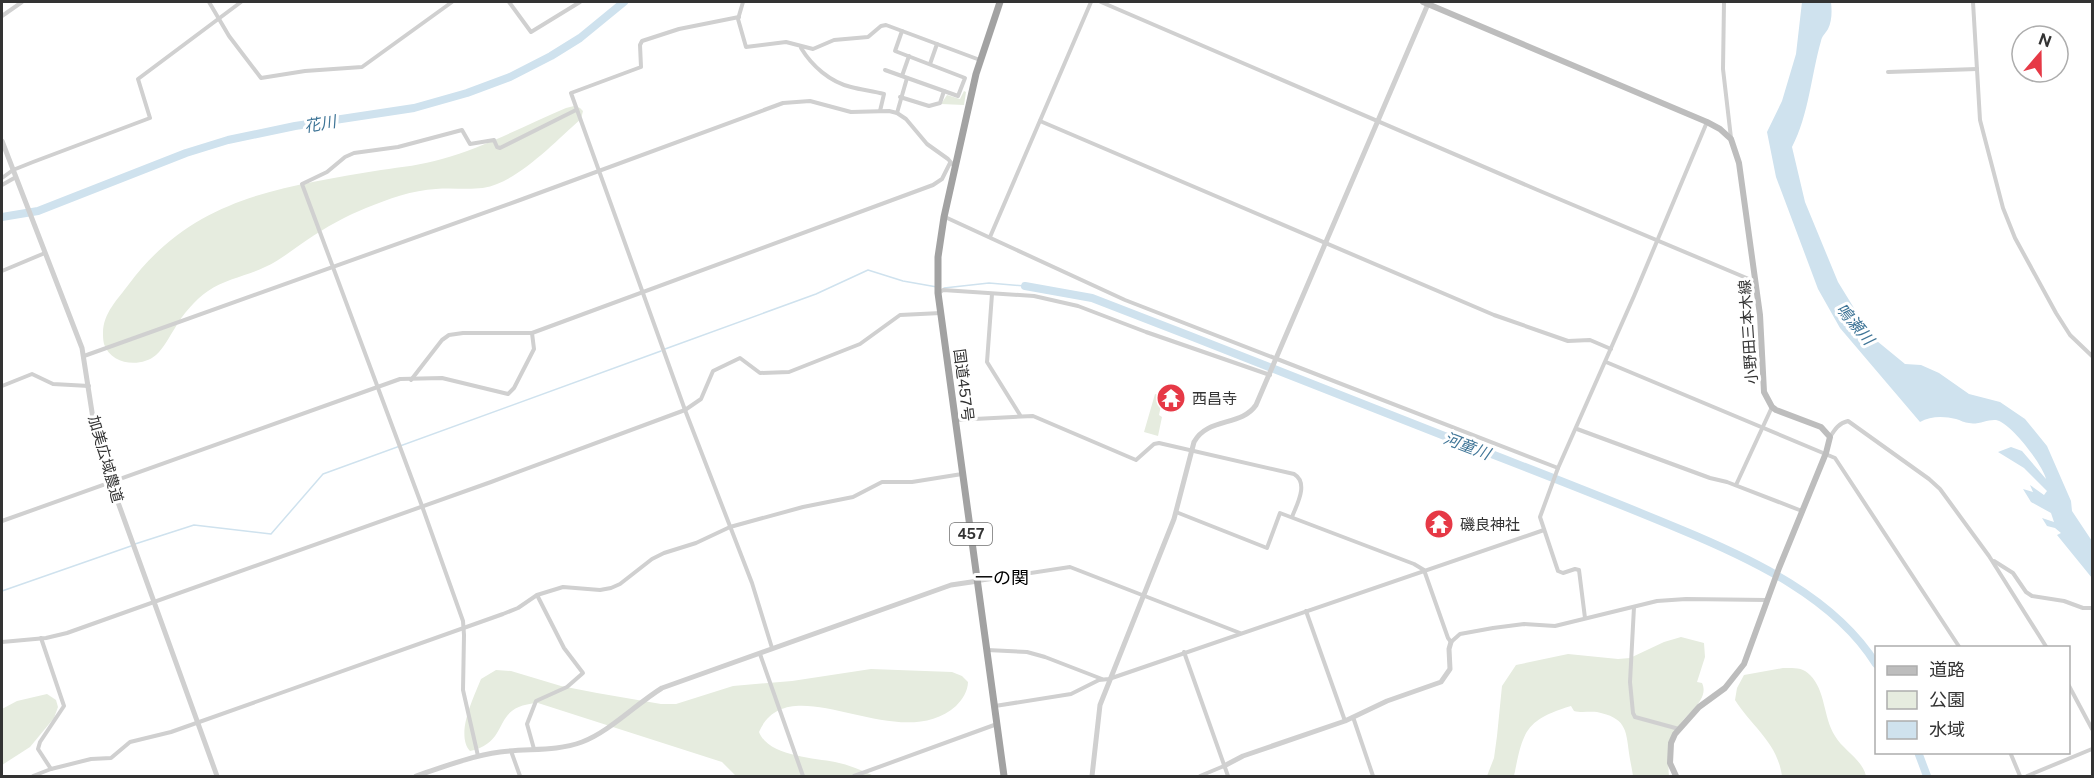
<svg xmlns="http://www.w3.org/2000/svg" width="2094" height="778" font-family="'Public Sans','Noto Sans JP',sans-serif">
  <style>
    .green { fill: #e6ecdf }
    .water { fill: #cfe2ee }
    .lines { fill: none; stroke-linecap: round; stroke-linejoin: round }
    .stream { stroke: #cfe2ee; stroke-width: 1.5 }
    .river { stroke: #cfe2ee; stroke-width: 8 }
    .minor { stroke: #d0d0d0; stroke-width: 4 }
    .tertiary { stroke: #d0d0d0; stroke-width: 5 }
    .secondary { stroke: #bdbdbd; stroke-width: 6 }
    .trunk { stroke: #a2a2a2; stroke-width: 7 }
    .labels { text-anchor: middle; dominant-baseline: central; stroke-width: 6; stroke-linejoin: round; paint-order: stroke }
    .shield { fill: #fff; stroke: #707070; stroke-width: 1.5 }
    .shield-label { font-size: 14px; font-weight: bold; fill: #333 }
    .street-label { font-size: 15px; fill: #333; stroke: #fff }
    .poi-label { font-size: 15px; fill: #333; stroke: #fff; text-anchor: start }
    .water-label { font-size: 16px; font-style: italic; fill: #3f7597; stroke: #fff }
    .quarter-label { font-size: 18px; fill: #000; stroke: #fff }
  </style>
  <rect width="100%" height="100%" fill="#fff"/>
  <g class="green">
    <polygon points="964,91 966,92 964,105 941,104 947,95 960,99"/>
    <path d="M574 106 580 108 583 111 581 119C557 140 527 172 497 184 479 192 456 187 436 189 413 190 388 199 366 208 346 216 326 227 307 240 293 249 281 260 265 267 247 276 225 279 208 291 195 300 183 314 175 328 169 337 164 348 156 355 141 368 111 365 104 344 103 340 103 336 103 333 103 313 118 299 129 284 194 197 281 187 381 170 402 167 422 165 442 159 485 147 526 125 566 108Z"/>
    <polygon points="1155,394 1163,396 1159,415 1162,417 1158,436 1144,432"/>
    <path d="M1681 637 1704 643 1705 657 1697 682 1702 683C1710 700 1686 713 1679 726 1672 741 1667 760 1669 776H1633C1632 768 1630 761 1629 753 1626 728 1625 718 1597 712 1590 711 1581 713 1574 711L1571 706C1525 720 1523 731 1514 776H1487L1494 758 1497 736 1502 686 1516 665 1568 654 1618 659 1630 658 1664 642Z"/>
    <path d="M1783 668C1793 668 1803 667 1810 675 1826 691 1823 717 1835 736 1844 751 1862 759 1866 776H1782C1777 742 1753 728 1735 700L1737 688 1744 675Z"/>
    <path d="M871 669 952 672 962 676 968 682C968 691 962 700 956 706 897 758 789 663 759 732 768 756 813 758 835 762 849 765 862 770 874 776H736L722 762 538 703C489 706 513 741 470 751 455 734 474 697 481 679L496 670 511 671 561 686 597 693 661 704H676L733 686 792 681Z"/>
    <polygon points="47,694 56,700 58,707 54,718 30,747 2,765 2,709 17,701"/>
  </g>
  <path class="water" d="M1802 2H1831C1832 11 1832 21 1828 29 1825 34 1822 36 1821 41 1811 76 1809 114 1792 147L1805 202 1838 282 1865 326 1877 341 1905 364 1921 365 1939 373 1969 394 2000 402 2025 419 2047 446 2071 501 2072 511 2092 541V578L2057 535 2061 533 2055 528 2047 526 2042 518 2054 522 2051 513 2031 502 2023 489 2033 492 2030 485 2044 495 2047 491 2024 468 1998 452 2011 447 2022 451 2046 479C2043 465 2010 422 1996 420 1988 419 1978 425 1969 423 1965 423 1960 420 1956 419 1944 416 1930 416 1920 422L1840 328 1818 289 1776 177 1767 132 1782 101 1796 54Z"/>
  <g class="lines">
    <g class="stream">
      <polyline points="944,288 989,283 1025,286"/>
      <polyline points="665,349 816,294 868,270 903,281 937,287"/>
      <polyline points="135,544 194,525 271,534 323,474 661,351"/>
      <polyline points="2,591 131,546"/>
    </g>
    <g class="river">
      <polyline points="2,217 38,211 186,153 228,140 295,126 414,108 467,93 510,77 551,56 580,38 624,2"/>
      <path d="M1025 286 1092 298C1209 343 1326 389 1442 435 1523 466 1603 497 1682 530 1752 559 1835 598 1876 664"/>
      <polyline points="1918,752 1927,776"/>
    </g>
    <g class="minor">
      <polyline points="209,2 229,36 261,78 305,71 362,67 452,2"/>
      <polyline points="509,2 531,32 580,2"/>
      <polyline points="743,2 738,19 746,47 786,42 813,49 834,40 868,37 881,26 886,25 980,60"/>
      <polyline points="1101,2 1540,191 1756,282"/>
      <polyline points="1724,2 1723,69 1731,138"/>
      <polyline points="1973,2 1980,120 2003,208 2015,238 2056,313 2070,335 2092,356"/>
      <polyline points="2,16 22,2"/>
      <polyline points="739,17 679,29 642,41 640,45 641,67 571,93 685,410 752,583 772,648"/>
      <path d="M801 48C812 66 830 82 851 87 862 90 873 91 884 94L880 111"/>
      <polyline points="930,64 937,44"/>
      <polyline points="885,70 958,96 965,78 895,51 902,31"/>
      <polyline points="1888,72 1977,69"/>
      <polyline points="902,76 909,56"/>
      <polyline points="900,97 929,106 940,103 944,91"/>
      <polyline points="897,113 907,78"/>
      <polyline points="1040,121 1494,315 1568,341 1590,340 1611,349"/>
      <polyline points="2,178 13,170 33,162 150,118 138,79 241,2"/>
      <polyline points="2,185 16,177"/>
      <polyline points="945,217 1125,300 1558,468"/>
      <polyline points="990,237 1091,2"/>
      <polyline points="2,271 45,253"/>
      <polyline points="939,293 943,290 1034,296 1078,306 1146,332 1270,375"/>
      <polyline points="992,294 987,362 1020,415"/>
      <polyline points="84,356 520,200 783,103 810,101 851,112 889,111 897,113 906,119 927,144 948,159 955,167"/>
      <polyline points="1606,362 1835,458 1960,648"/>
      <polyline points="411,380 442,340 449,335 463,333 532,333 933,185 942,179 950,163"/>
      <polyline points="2,386 32,374 53,384 89,386"/>
      <path d="M955 420 1033 416 1136 460 1154 444 1159 443 1294 474C1309 483 1297 504 1292 517"/>
      <polyline points="1577,429 1710,478 1727,482 1802,511"/>
      <path d="M1830 437C1835 429 1839 423 1848 421L1929 479 1940 489 1989 556 2047 648"/>
      <polyline points="1736,485 1772,407"/>
      <polyline points="1176,512 1267,548 1280,513 1414,564 1424,570 1448,638 1451,642 1460,634 1493,628 1524,624 1555,626 1657,601 1686,599 1767,600"/>
      <polyline points="2,521 400,379 442,378 508,394 514,388 534,349 532,333"/>
      <polyline points="1994,561 2013,573 2026,592 2032,596 2064,601 2083,608 2092,608"/>
      <polyline points="978,581 1070,567 1240,633"/>
      <polyline points="1634,607 1630,682 1633,713 1635,717 1679,729"/>
      <polyline points="1306,611 1345,721"/>
      <polyline points="1585,618 1579,570 1575,569 1563,573 1558,571 1540,517 1558,468 1634,296 1707,122"/>
      <polyline points="41,638 64,706 40,742 38,749 51,769"/>
      <polyline points="2,642 46,638 67,633 491,482 685,410 701,399 713,371 740,358 760,373 789,372 860,344 900,315 941,313"/>
      <polyline points="987,650 1027,652 1045,657 1102,679"/>
      <polyline points="1184,652 1228,776"/>
      <polyline points="760,654 803,776"/>
      <polyline points="2068,684 2092,729"/>
      <polyline points="995,706 1071,694 1099,680 1109,679 1544,530"/>
      <polyline points="1353,717 1373,776"/>
      <polyline points="534,749 527,724 536,701 567,687 583,673 564,648 537,595"/>
      <polyline points="511,751 520,776"/>
      <polyline points="2010,752 2020,776"/>
      <polyline points="478,756 463,690 464,635 463,621 422,506 302,184 327,172 345,157 354,153 398,147 462,130 470,144 494,140 497,147 500,148 576,110"/>
      <polyline points="33,776 51,769 91,759 111,758 130,742 171,732 503,614 518,608 537,595 563,587 600,590 611,588 620,584 652,559 664,553 696,543 730,527 803,507 853,497 882,482 912,482 962,474"/>
      <polyline points="854,776 997,724"/>
      <polyline points="1200,776 1224,766"/>
      <polyline points="2027,776 2092,749"/>
    </g>
    <g class="tertiary">
      <polyline points="2,141 82,348 94,425 111,483 217,776"/>
      <polyline points="1224,766 1243,756 1345,721 1387,701 1441,682 1450,669 1449,649 1451,642"/>
      <path d="M416 776C443 767 471 756 500 752 528 748 555 752 582 742 609 732 636 704 662 688L951 585 978 581"/>
      <path d="M1092 776 1100 705 1174 519 1194 442C1208 417 1241 427 1256 405L1428 4"/>
    </g>
    <polyline class="secondary" points="1423,2 1707,122 1720,129 1731,139 1739,163 1760,315 1764,392 1772,407 1776,410 1821,427 1830,437 1826,453 1779,568 1744,664 1725,688 1699,707 1675,734 1671,743 1670,763 1676,776"/>
    <polyline class="trunk" points="1000,2 976,74 944,217 938,257 938,293 1004,776"/>
  </g>
  <defs>
    <g id="temple-disc" transform="scale(1.5)"><circle r="9.5" fill="#e63946" stroke="#fff"/><path d="M0-6L5-2H3V0L6.5 2.5H4V6H1.5V3h-3V6H-4V2.5H-6.5L-3 0V-2H-5Z" fill="#fff"/></g>
  </defs>
  <g fill-rule="evenodd">
    <use href="#temple-disc" x="1171" y="398"/>
    <use href="#temple-disc" x="1439" y="524"/>
  </g>
  <g class="labels">
    <rect class="shield" x="950" y="523" width="42" height="22" rx="4.5"/>
    <g class="shield-label">
      <text x="971" y="534">457</text>
    </g>
    <g class="street-label">
      <text transform="translate(1748 332) rotate(-94)">小野田三本木線</text>
      <text transform="translate(964 385) rotate(83)">国道457号</text>
      <text transform="translate(106 459) rotate(74)">加美広域農道</text>
    </g>
    <g class="poi-label">
      <text x="1192" y="398">西昌寺</text>
      <text x="1460" y="524">磯良神社</text>
    </g>
    <g class="water-label">
      <text transform="translate(320 124) rotate(-10)">花川</text>
      <text transform="translate(1855 324) rotate(50)">鳴瀬川</text>
      <text transform="translate(1467 446) rotate(21)">河童川</text>
    </g>
    <g class="quarter-label">
      <text x="1002" y="577">一の関</text>
    </g>
  </g>
  <rect width="2094" height="778" fill="none" stroke="#333333" stroke-width="6"/>
  <rect x="1875" y="646" width="195" height="108" fill="#ffffff" stroke="#adadad" stroke-width="1.5"/>
  <rect x="1887" y="666" width="30" height="9" fill="#bdbdbd" stroke="#adadad" stroke-width="1.5"/>
  <text x="1929" y="676" font-size="18" fill="#333333">道路</text>
  <rect x="1887" y="691" width="30" height="18" fill="#e6ecdf" stroke="#adadad" stroke-width="1.5"/>
  <text x="1929" y="706" font-size="18" fill="#333333">公園</text>
  <rect x="1887" y="721" width="30" height="18" fill="#cfe2ee" stroke="#adadad" stroke-width="1.5"/>
  <text x="1929" y="736" font-size="18" fill="#333333">水域</text>
  <g transform="translate(2040 54) rotate(20)"><circle r="28" fill="#ffffff" stroke="#adadad" stroke-width="1.5"/>
  <path d="M0-4.5L10 22L0 15L-10 22Z" fill="#e63946"/>
  <text y="-9" font-size="16" font-weight="bold" text-anchor="middle" fill="#333333">N</text>
  </g>
</svg>
